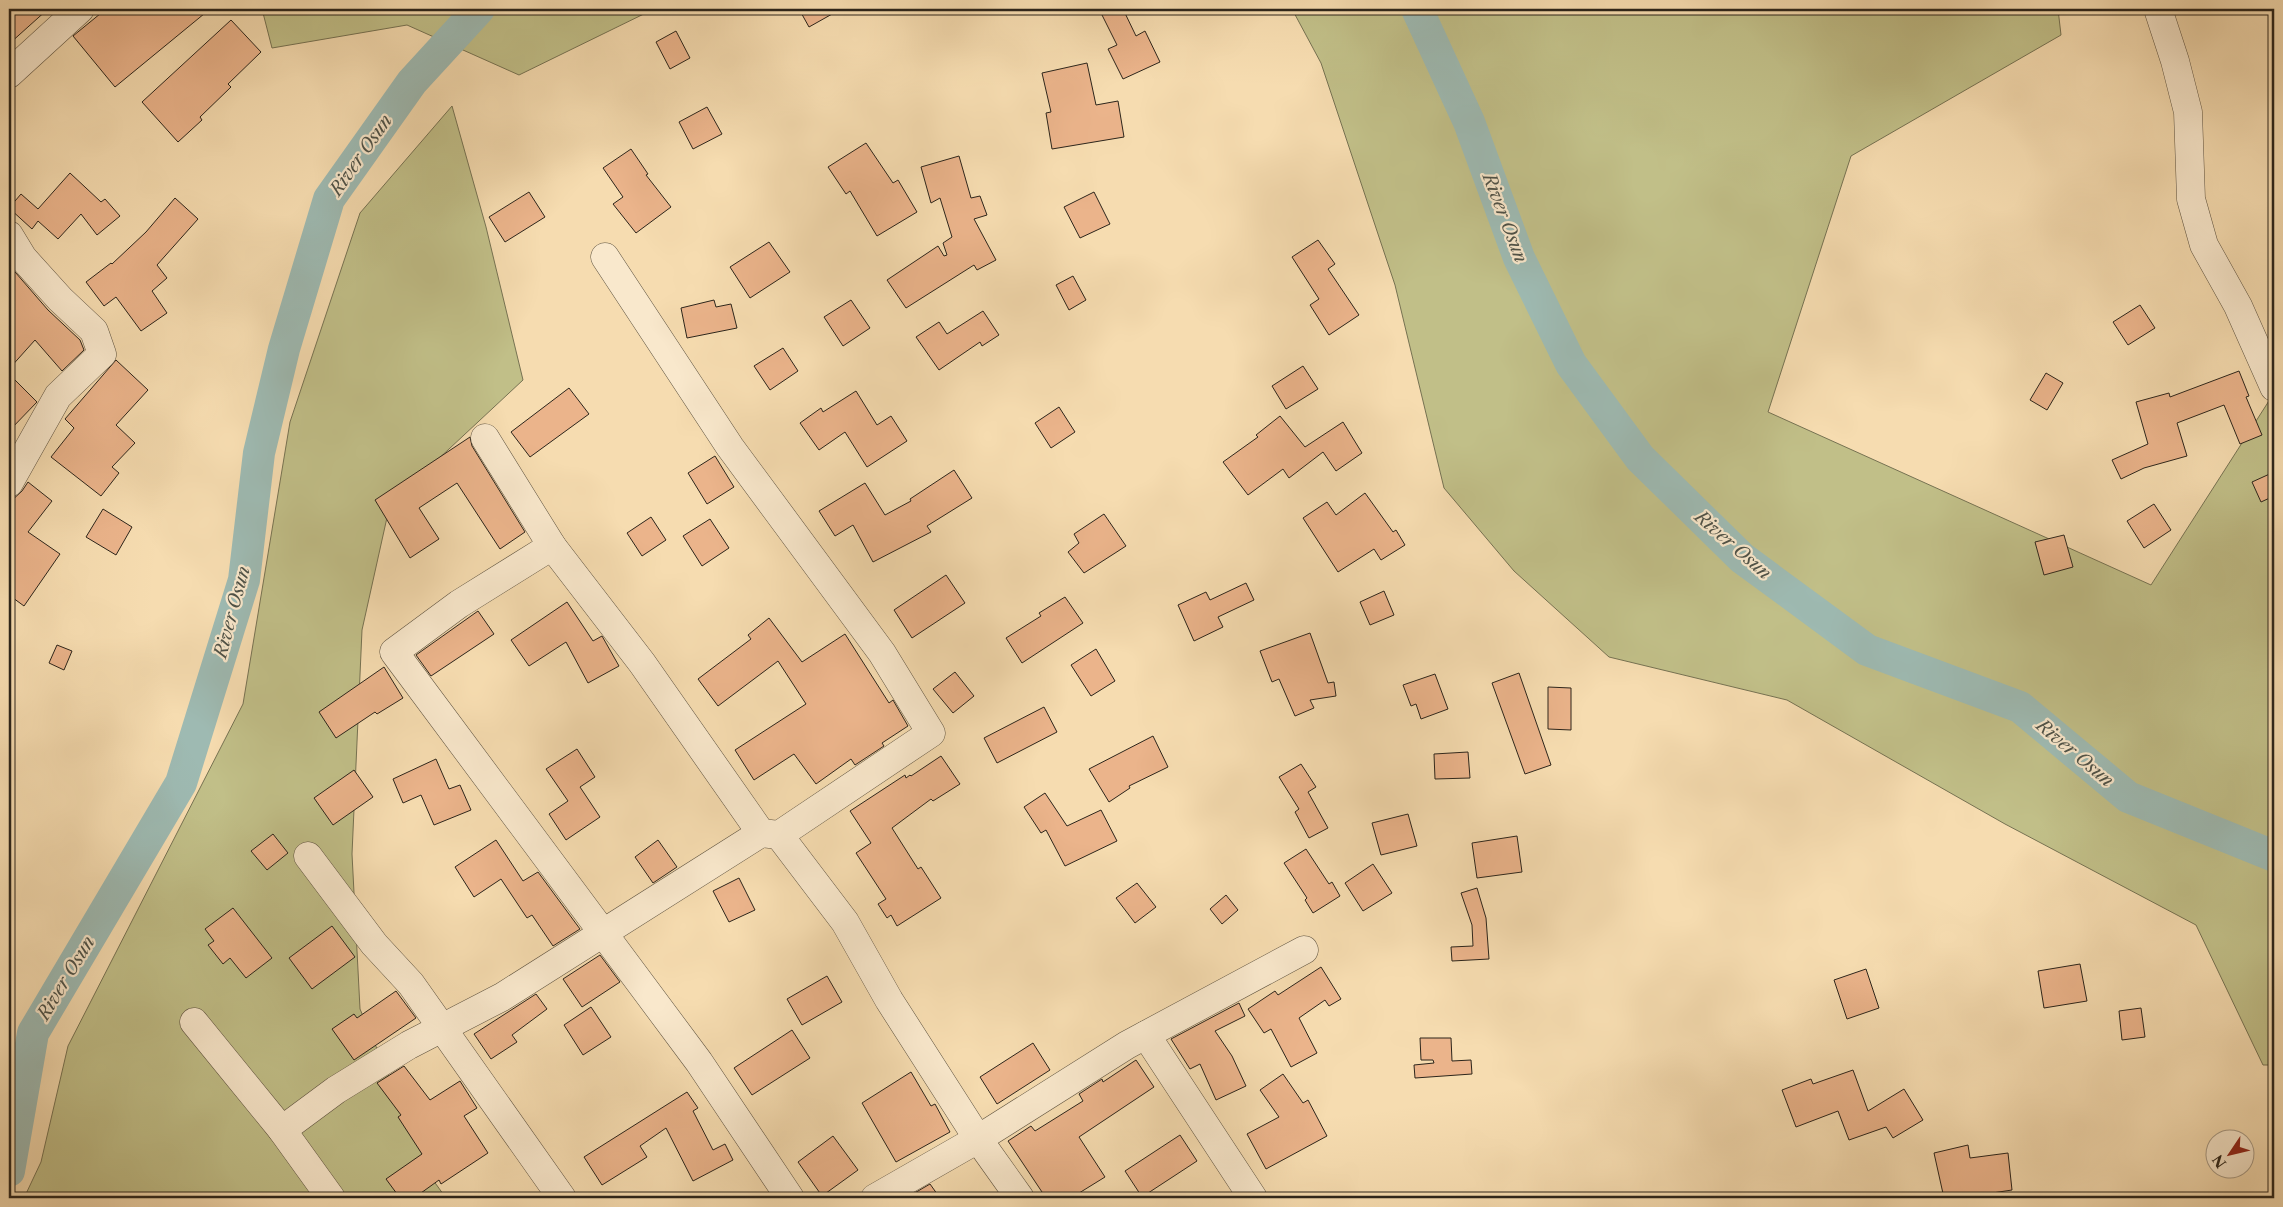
<svg xmlns="http://www.w3.org/2000/svg" width="2283" height="1207" font-family="'Libre Caslon Text',serif">
  <style>
    .green { fill: #c1bf88; stroke: #767252 }
    .lines { fill: none; stroke-linecap: round; stroke-linejoin: round }
    .river { stroke: #9ebab2; stroke-width: 32 }
    .building { fill: #ebb48b; stroke: #2c251b }
    .minor-casing { stroke: #5e5340; stroke-width: 29 }
    .minor { stroke: #f9e8cc; stroke-width: 28 }
    .labels { text-anchor: middle; dominant-baseline: central; stroke-width: 4.5; stroke-linejoin: round; paint-order: stroke }
    .water-label { font-size: 18px; font-style: italic; fill: #4e5248; stroke: #f9e8cc }
  </style>
  <rect width="100%" height="100%" fill="#f6dcb0"/>
  <filter id="stains"><feTurbulence type="fractalNoise" baseFrequency=".004" numOctaves="4"/><feColorMatrix values="0 0 0 0 .2 0 0 0 0 .09 0 0 0 0 .02 0 0 0 .5 -.17"/></filter>
  <radialGradient id="worn" r=".72"><stop offset=".6" stop-color="#630" stop-opacity="0"/><stop offset="1" stop-color="#630" stop-opacity=".3"/></radialGradient>
  <g class="green">
    <polygon points="262,9 654,9 519,75 407,25 272,48"/>
    <polygon points="1292,9 2058,9 2061,35 1851,156 1768,412 2151,585 2274,393 2274,1065 2263,1065 2196,925 2005,824 1787,700 1609,657 1514,571 1444,488 1395,285 1321,63"/>
    <polygon points="452,106 486,227 523,380 390,504 362,630 352,854 360,1009 433,1180 446,1198 24,1198 41,1162 68,1046 243,704 290,422 360,213"/>
  </g>
  <g class="lines">
    <g class="river">
      <polyline points="1417,9 1469,122 1519,258 1571,364 1640,458 1742,558 1867,650 2020,707 2128,797 2274,856"/>
      <polyline points="9,1171 33,1033 181,783 244,580 259,453 284,349 329,199 412,82 479,9"/>
    </g>
  </g>
  <g class="building">
    <polygon points="9,9 48,9 9,44"/>
    <polygon points="106,9 210,9 115,87 73,36"/>
    <polygon points="799,9 841,9 809,27"/>
    <polygon points="1099,9 1123,9 1136,36 1145,31 1160,62 1123,79 1108,49 1117,45"/>
    <polygon points="231,20 261,52 228,84 231,87 200,117 202,120 178,142 142,102"/>
    <polygon points="676,31 690,58 670,69 656,42"/>
    <polygon points="1087,63 1096,105 1118,101 1124,137 1052,149 1046,113 1051,112 1042,73"/>
    <polygon points="707,107 722,134 693,149 679,122"/>
    <polygon points="866,143 893,183 898,180 917,212 877,236 850,191 846,194 828,167"/>
    <polygon points="631,149 648,174 646,175 671,207 636,233 613,204 623,197 603,168"/>
    <polygon points="959,156 971,198 980,196 987,215 974,219 996,260 977,270 974,265 906,308 887,280 938,246 944,256 947,255 943,243 952,237 940,198 931,203 921,167"/>
    <polygon points="70,173 101,202 105,199 120,216 97,235 81,214 58,239 38,221 32,229 9,208 21,194 38,209"/>
    <polygon points="529,192 545,217 505,242 489,217"/>
    <polygon points="1094,192 1110,224 1080,238 1064,207"/>
    <polygon points="175,198 198,219 157,265 167,278 152,291 167,313 141,331 116,297 104,306 86,282 111,263 112,264 146,232"/>
    <polygon points="1318,240 1335,264 1328,269 1359,315 1329,335 1310,305 1319,299 1292,257"/>
    <polygon points="769,242 790,272 750,298 730,267"/>
    <polygon points="9,265 48,310 80,340 84,350 62,371 35,340 9,369"/>
    <polygon points="1073,276 1086,300 1069,310 1056,285"/>
    <polygon points="714,300 716,307 731,304 737,328 687,338 681,308"/>
    <polygon points="851,300 870,328 843,346 824,317"/>
    <polygon points="2140,305 2155,328 2128,345 2113,322"/>
    <polygon points="983,311 999,335 982,346 980,342 939,370 916,337 939,322 947,334"/>
    <polygon points="783,348 798,371 770,390 754,366"/>
    <polygon points="116,360 148,390 116,425 135,443 112,467 119,473 101,496 51,457 74,428 65,419"/>
    <polygon points="1303,366 1318,389 1286,409 1272,386"/>
    <polygon points="2239,371 2249,396 2246,397 2262,435 2240,444 2224,405 2177,423 2187,456 2144,468 2121,479 2112,460 2148,444 2136,402 2169,393 2170,397"/>
    <polygon points="2046,373 2063,383 2047,410 2030,400"/>
    <polygon points="9,374 37,402 9,431"/>
    <polygon points="569,388 589,414 530,457 511,432"/>
    <polygon points="856,391 877,425 891,416 907,441 867,467 845,432 819,450 800,423 821,408 823,412"/>
    <polygon points="1059,407 1075,432 1051,448 1035,423"/>
    <polygon points="1280,416 1305,447 1343,422 1362,453 1336,471 1323,452 1289,478 1283,469 1248,495 1223,462 1258,437 1256,435"/>
    <polygon points="470,437 472,446 525,532 500,549 457,483 419,508 439,539 410,558 375,500"/>
    <polygon points="715,456 734,487 707,504 688,473"/>
    <polygon points="954,470 972,498 927,526 931,532 873,562 853,525 835,536 819,511 865,483 885,515 911,501 910,499"/>
    <polygon points="2274,472 2274,496 2261,502 2252,482"/>
    <polygon points="28,482 52,501 28,532 60,554 24,606 9,595 9,503 22,491"/>
    <polygon points="1365,493 1393,532 1396,530 1405,545 1381,560 1374,549 1338,572 1303,518 1327,502 1336,515"/>
    <polygon points="2154,504 2171,530 2144,548 2127,521"/>
    <polygon points="103,509 132,527 116,555 86,537"/>
    <polygon points="1104,514 1126,546 1084,573 1068,552 1079,543 1074,534"/>
    <polygon points="651,517 666,540 642,556 627,533"/>
    <polygon points="710,519 729,548 702,566 683,536"/>
    <polygon points="2064,535 2073,567 2044,575 2035,542"/>
    <polygon points="946,575 965,603 912,638 894,610"/>
    <polygon points="1246,583 1254,600 1218,617 1223,627 1194,641 1178,605 1206,592 1210,600"/>
    <polygon points="1384,591 1394,615 1370,625 1360,602"/>
    <polygon points="1065,597 1083,623 1022,663 1006,638 1041,616 1039,613"/>
    <polygon points="567,602 593,641 602,636 619,666 588,683 566,642 529,666 511,640"/>
    <polygon points="478,611 494,634 431,676 416,655"/>
    <polygon points="769,618 802,662 845,634 889,703 893,700 908,726 882,743 884,746 855,765 851,759 816,784 794,754 754,780 735,750 806,704 778,661 718,706 698,679 751,639 748,635"/>
    <polygon points="1310,633 1328,683 1334,682 1336,696 1310,700 1314,708 1295,716 1279,679 1272,682 1260,651"/>
    <polygon points="57,645 72,651 64,670 49,663"/>
    <polygon points="1096,649 1115,681 1091,696 1071,665"/>
    <polygon points="384,667 403,698 377,714 375,712 336,738 319,712"/>
    <polygon points="955,672 974,696 953,713 933,689"/>
    <polygon points="1519,673 1551,765 1525,774 1492,683"/>
    <polygon points="1435,674 1448,709 1421,719 1416,704 1411,706 1403,685"/>
    <polygon points="1548,687 1571,688 1571,730 1548,729"/>
    <polygon points="1044,707 1057,732 997,763 984,738"/>
    <polygon points="1153,736 1168,767 1129,786 1130,788 1109,802 1089,769"/>
    <polygon points="577,749 595,777 580,787 600,817 566,840 549,814 568,801 546,769"/>
    <polygon points="1468,752 1470,778 1435,779 1434,754"/>
    <polygon points="941,756 960,784 933,801 931,799 892,828 918,869 921,867 941,898 897,926 891,915 887,918 878,904 886,899 856,853 871,843 850,811 905,775 906,778 910,775 911,776"/>
    <polygon points="436,759 449,789 460,785 471,810 434,825 421,795 403,803 393,779"/>
    <polygon points="1301,764 1316,787 1308,792 1328,828 1309,838 1295,812 1299,809 1279,777"/>
    <polygon points="354,770 373,797 333,825 314,798"/>
    <polygon points="1045,793 1067,826 1101,810 1117,841 1065,866 1046,830 1041,833 1024,807"/>
    <polygon points="1408,814 1417,846 1381,855 1372,823"/>
    <polygon points="273,834 288,853 267,870 251,851"/>
    <polygon points="1517,836 1522,872 1477,878 1472,843"/>
    <polygon points="496,840 523,881 538,872 580,929 553,946 532,915 527,918 501,879 474,897 455,867"/>
    <polygon points="658,840 677,867 653,883 635,857"/>
    <polygon points="1306,849 1329,884 1332,882 1340,896 1313,913 1305,900 1307,898 1284,863"/>
    <polygon points="1373,864 1392,893 1363,911 1345,883"/>
    <polygon points="739,878 755,910 729,922 713,891"/>
    <polygon points="1137,883 1156,907 1135,923 1116,898"/>
    <polygon points="1477,888 1486,918 1489,959 1452,961 1451,947 1473,946 1472,925 1461,893"/>
    <polygon points="1226,895 1238,910 1222,924 1210,909"/>
    <polygon points="233,908 272,958 246,978 230,958 223,964 208,945 214,941 205,929"/>
    <polygon points="332,926 355,957 312,989 289,958"/>
    <polygon points="600,955 620,982 582,1007 563,979"/>
    <polygon points="2080,964 2087,1001 2044,1008 2038,971"/>
    <polygon points="1321,967 1341,999 1329,1006 1325,1000 1299,1018 1317,1053 1291,1067 1271,1029 1264,1033 1248,1009 1275,991 1278,995"/>
    <polygon points="1866,969 1879,1008 1847,1019 1834,980"/>
    <polygon points="827,976 842,1002 802,1025 787,999"/>
    <polygon points="396,991 416,1018 354,1060 332,1029 354,1014 357,1018"/>
    <polygon points="536,994 547,1009 512,1035 517,1042 491,1059 474,1034"/>
    <polygon points="1239,1003 1245,1016 1215,1031 1232,1056 1246,1086 1216,1100 1200,1064 1190,1069 1171,1039"/>
    <polygon points="591,1007 611,1037 583,1055 564,1025"/>
    <polygon points="2141,1008 2145,1037 2122,1040 2119,1011"/>
    <polygon points="792,1030 810,1058 752,1095 734,1068"/>
    <polygon points="1420,1038 1451,1038 1452,1061 1471,1060 1472,1074 1415,1078 1414,1065 1434,1063 1433,1060 1421,1060"/>
    <polygon points="1033,1043 1050,1070 997,1104 980,1077"/>
    <polygon points="1136,1060 1154,1087 1079,1137 1105,1177 1071,1198 1057,1198 1054,1193 1046,1198 1008,1141 1031,1126 1035,1131 1083,1101 1079,1094 1102,1079 1103,1082"/>
    <polygon points="404,1066 430,1100 460,1081 477,1108 464,1116 488,1153 441,1184 439,1180 414,1198 400,1198 386,1179 422,1154 398,1117 401,1115 377,1083"/>
    <polygon points="1853,1070 1868,1111 1904,1089 1923,1120 1893,1138 1886,1127 1849,1140 1838,1111 1796,1127 1782,1090 1811,1079 1813,1084"/>
    <polygon points="911,1072 931,1106 935,1104 950,1132 896,1162 862,1103"/>
    <polygon points="1283,1074 1303,1103 1308,1100 1327,1136 1266,1169 1247,1134 1279,1117 1260,1090"/>
    <polygon points="687,1092 698,1108 693,1111 713,1150 725,1144 733,1160 693,1181 666,1128 640,1146 647,1157 602,1185 584,1157"/>
    <polygon points="1180,1135 1197,1161 1142,1197 1125,1171"/>
    <polygon points="833,1136 858,1170 822,1196 798,1162"/>
    <polygon points="1968,1145 1970,1158 2008,1153 2012,1190 1979,1195 1979,1196 1972,1198 1944,1198 1934,1153"/>
    <polygon points="930,1184 940,1198 906,1198"/>
  </g>
  <g class="lines">
    <g class="minor-casing">
      <g id="minor">
        <polyline points="2158,9 2175,61 2188,112 2191,199 2204,245 2238,306 2274,387"/>
        <polyline points="9,74 80,9"/>
        <polyline points="9,235 23,258 60,299 94,331 102,354 58,396 9,483"/>
        <polyline points="485,438 552,546 642,663 761,833 779,835 931,733 882,653 730,447 605,257"/>
        <polyline points="552,546 459,604 394,652 699,1062 790,1198"/>
        <polyline points="779,835 845,922 889,1000 978,1139 1020,1198"/>
        <polyline points="308,856 374,944 411,984 562,1198"/>
        <polyline points="194,1022 282,1130 331,1198"/>
        <polyline points="1146,1035 1253,1198"/>
        <polyline points="282,1130 336,1090 409,1045 502,997 761,833"/>
        <polyline points="875,1198 978,1139 1127,1045 1304,950"/>
      </g>
    </g>
    <use href="#minor" class="minor"/>
  </g>
  <g class="labels">
    <g class="water-label">
      <text transform="translate(361 155) rotate(-55)">River Osun</text>
      <text transform="translate(1505 218) rotate(69)">River Osun</text>
      <text transform="translate(1733 545) rotate(41)">River Osun</text>
      <text transform="translate(232 612) rotate(-75)">River Osun</text>
      <text transform="translate(2075 753) rotate(40)">River Osun</text>
      <text transform="translate(66 978) rotate(-59)">River Osun</text>
    </g>
  </g>
  <rect width="2283" height="1207" fill="none" stroke="#f6dcb0" stroke-width="30"/>
  <rect x="10" y="10" width="2263" height="1187" fill="none" stroke="#2c251b" stroke-width="2.5"/>
  <rect x="15" y="15" width="2253" height="1177" fill="none" stroke="#2c251b"/>
  <g transform="translate(2230 1154) rotate(235)"><circle r="24" fill="#f9e8cc" stroke="#a79a85"/>
  <path d="M0-4L9 19L0 12L-9 19Z" fill="#8f2418"/>
  <text y="-8" font-size="14" font-weight="bold" text-anchor="middle" fill="#2c251b">N</text>
  </g>
  <rect width="100%" height="100%" filter="url(#stains)"/>
  <rect width="100%" height="100%" fill="url(#worn)"/>
</svg>
